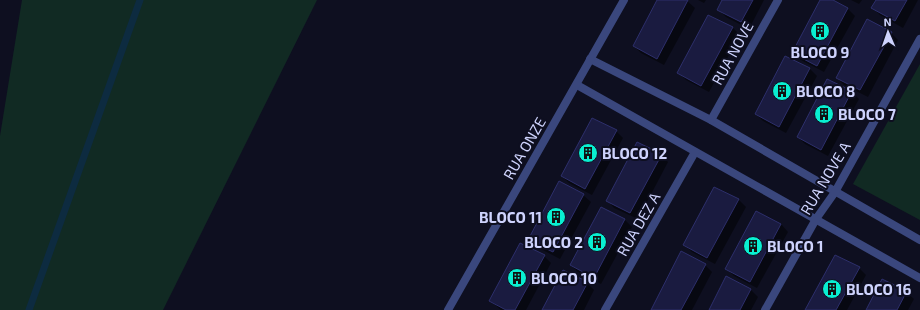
<svg xmlns="http://www.w3.org/2000/svg" width="920" height="310" font-family="'Exo 2',sans-serif">
  <style>
    .green { fill: #112a23 }
    .shadow { fill: #0007 }
    .lines { fill: none; stroke-linecap: round; stroke-linejoin: round }
    .stream { stroke: #0d2b40; stroke-width: 7 }
    .building { fill: #1a1b40; stroke: #2d2f6b }
    .minor { stroke: #3a477d; stroke-width: 8 }
    .labels { text-anchor: middle; dominant-baseline: central; stroke-width: 4; stroke-linejoin: round; paint-order: stroke }
    .poi-label { font-size: 15px; font-weight: bold; fill: #ced3fd; stroke: #0e0f20; text-anchor: start }
    .street-label { font-size: 15px; fill: #ced3fd; stroke: #0e0f20 }
  </style>
  <rect width="100%" height="100%" fill="#0e0f20"/>
  <g class="green">
    <polygon points="22,0 317,0 163,310 0,310 0,136"/>
    <polygon points="920,64 920,220 853,184"/>
  </g>
  <g class="shadow">
    <polygon points="658,0 686,0 695,8 664,65 641,53 634,46"/>
    <polygon points="698,0 706,0 704,3"/>
    <polygon points="723,0 764,0 749,29 726,17 718,9"/>
    <polygon points="822,0 831,0 847,8 855,16 824,72 801,60 793,53"/>
    <polygon points="851,0 862,0 859,4"/>
    <polygon points="877,0 918,0 903,28 880,15 873,8"/>
    <polygon points="709,16 733,28 740,35 709,92 686,80 679,73"/>
    <polygon points="891,33 898,40 868,97 844,85 837,78"/>
    <polygon points="786,57 810,69 817,76 786,133 763,121 756,114"/>
    <polygon points="828,80 852,92 859,99 828,156 805,144 798,137"/>
    <polygon points="616,131 623,138 592,195 569,183 562,176"/>
    <polygon points="661,155 668,162 638,219 614,208 607,200"/>
    <polygon points="715,188 739,200 746,207 715,264 692,252 685,245"/>
    <polygon points="583,195 591,202 560,259 537,247 530,240"/>
    <polygon points="601,208 625,220 632,227 601,284 578,272 571,265"/>
    <polygon points="781,224 788,232 757,288 734,276 727,269"/>
    <polygon points="544,256 551,263 526,310 501,310 491,301"/>
    <polygon points="705,265 712,272 692,310 652,310"/>
    <polygon points="859,268 866,275 847,310 807,310"/>
    <polygon points="727,278 751,290 758,297 751,310 710,310"/>
    <polygon points="883,280 906,292 914,299 908,310 867,310"/>
    <polygon points="587,283 594,290 584,310 543,310"/>
  </g>
  <g class="lines">
    <polyline class="stream" points="29,310 140,0"/>
  </g>
  <g class="building">
    <polygon points="657,0 688,0 657,59 633,46"/>
    <polygon points="722,0 753,0 741,22 717,10"/>
    <polygon points="820,0 833,0 848,8 817,66 792,53"/>
    <polygon points="876,0 907,0 895,21 871,8"/>
    <polygon points="708,15 733,27 701,86 677,73"/>
    <polygon points="867,19 892,32 860,90 836,78"/>
    <polygon points="785,56 810,68 779,127 755,114"/>
    <polygon points="827,79 852,91 821,150 797,137"/>
    <polygon points="592,118 617,130 585,189 561,176"/>
    <polygon points="637,142 662,154 630,213 606,201"/>
    <polygon points="559,181 584,194 553,252 528,240"/>
    <polygon points="714,187 739,199 707,258 683,245"/>
    <polygon points="601,207 625,219 594,278 570,265"/>
    <polygon points="756,211 781,224 750,282 725,269"/>
    <polygon points="520,243 545,255 515,310 506,310 489,301"/>
    <polygon points="681,251 706,264 681,310 651,310"/>
    <polygon points="835,255 860,267 836,310 805,310"/>
    <polygon points="563,270 588,282 573,310 542,310"/>
    <polygon points="726,276 751,289 740,310 709,310"/>
    <polygon points="882,279 907,291 897,310 866,310"/>
  </g>
  <g class="lines">
    <g class="minor">
      <polyline points="590,59 711,120 920,240"/>
      <polyline points="577,85 920,278"/>
      <polyline points="711,120 778,0"/>
      <polyline points="448,310 624,0"/>
      <polyline points="605,310 695,152"/>
      <polyline points="765,310 816,219 835,192 920,39"/>
    </g>
  </g>
  <defs>
    <g id="building-disc" transform="scale(1)"><circle r="9.5" fill="#09efd2" stroke="#0e0f20"/><path d="M-4-6H4V6H1V3H-1V6H-4ZM-2.5-4.3h1.7v1.8h-1.7ZM.8-4.3h1.7v1.8H.8ZM-2.5-1h1.7V.8h-1.7ZM.8-1h1.7V.8H.8Z" fill="#111"/></g>
  </defs>
  <g fill-rule="evenodd">
    <use href="#building-disc" x="820" y="31"/>
    <use href="#building-disc" x="782" y="91"/>
    <use href="#building-disc" x="824" y="114"/>
    <use href="#building-disc" x="588" y="153"/>
    <use href="#building-disc" x="556" y="217"/>
    <use href="#building-disc" x="597" y="242"/>
    <use href="#building-disc" x="753" y="246"/>
    <use href="#building-disc" x="517" y="278"/>
    <use href="#building-disc" x="832" y="289"/>
  </g>
  <g class="labels">
    <g class="poi-label">
      <text x="820" y="52" text-anchor="middle">BLOCO 9</text>
      <text x="796" y="91">BLOCO 8</text>
      <text x="838" y="114">BLOCO 7</text>
      <text x="602" y="153">BLOCO 12</text>
      <text x="542" y="217" text-anchor="end">BLOCO 11</text>
      <text x="583" y="242" text-anchor="end">BLOCO 2</text>
      <text x="767" y="246">BLOCO 1</text>
      <text x="531" y="278">BLOCO 10</text>
      <text x="846" y="289">BLOCO 16</text>
    </g>
    <g class="street-label">
      <text transform="translate(732 53) rotate(-61)">RUA NOVE</text>
      <text transform="translate(524 148) rotate(-60)">RUA ONZE</text>
      <text transform="translate(825 178) rotate(-59)">RUA NOVE A</text>
      <text transform="translate(638 224) rotate(-60)">RUA DEZ A</text>
    </g>
  </g>
  <g transform="translate(888 32) rotate(358)" stroke="#0e0f20" stroke-width="3" paint-order="stroke">
  <path d="M0-3L7 15L0 10L-7 15Z" fill="#ced3fd"/>
  <text y="-6" font-size="11" font-weight="bold" text-anchor="middle" fill="#ced3fd">N</text>
  </g>
</svg>
